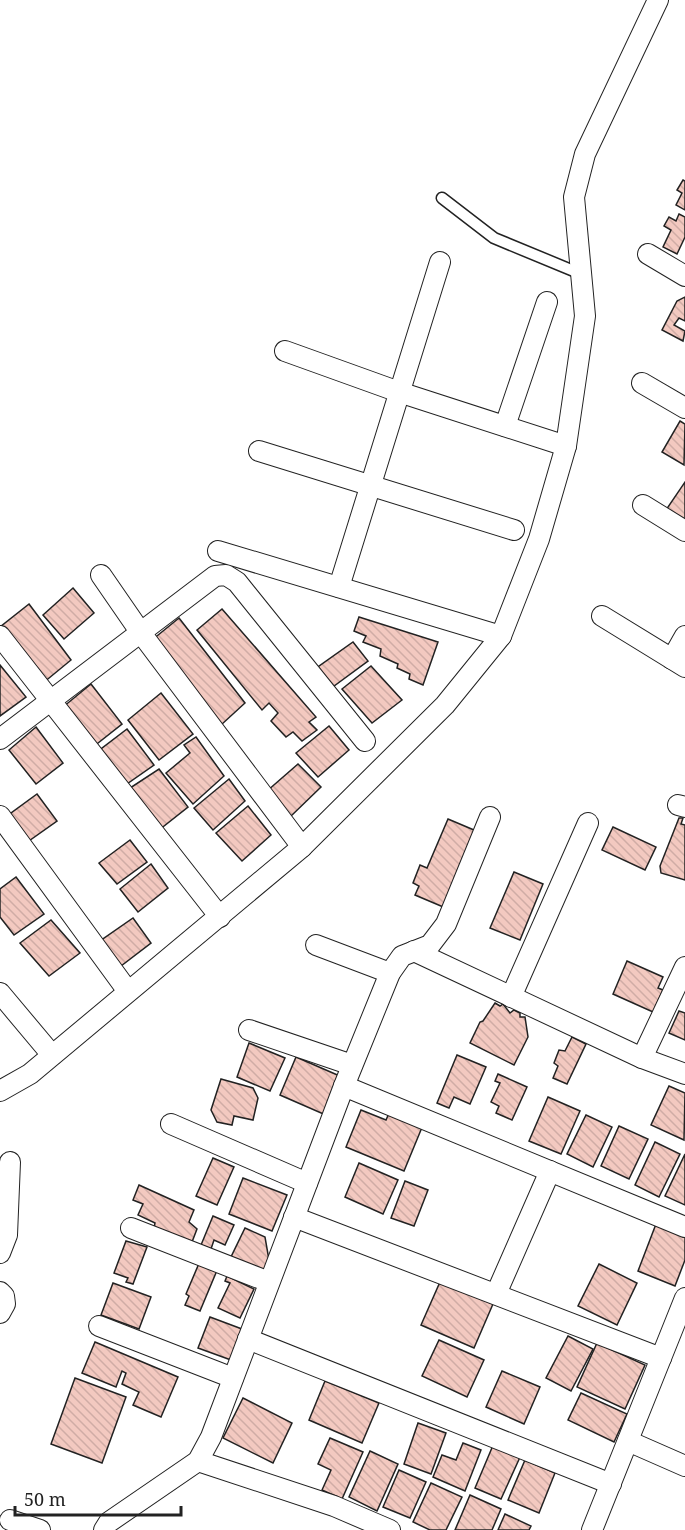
<svg xmlns="http://www.w3.org/2000/svg" width="685" height="1530" font-family="'Noto Serif',serif">
  <style>
    .building { fill: url(#building-back-hatch); stroke: #222; stroke-width: 1.5 }
    .lines { fill: none; stroke-linecap: round; stroke-linejoin: round }
    .service-casing { stroke: #222; stroke-width: 13 }
    .minor-casing { stroke: #222; stroke-width: 22 }
    .service { stroke: #fff; stroke-width: 10 }
    .minor { stroke: #fff; stroke-width: 20 }
  </style>
  <defs>
    <pattern id="building-back-hatch" width="6" height="6" patternUnits="userSpaceOnUse" patternTransform="scale(1.5)"><rect width="6" height="6" fill="#f3c9c0"/><path d="M-1 5l2 2M0 0l6 6M5-1l2 2" fill="none" stroke="#d0aca5"/></pattern>
  </defs>
  <rect width="100%" height="100%" fill="#fff"/>
  <g class="building">
    <polygon points="683,180 685,181 685,210 676,205 682,193 677,190"/>
    <polygon points="679,214 685,217 685,237 677,254 663,247 671,230 664,226 669,217 676,221"/>
    <polygon points="685,297 685,321 679,318 674,325 685,331 683,341 662,330 677,301"/>
    <polygon points="680,421 685,424 684,465 662,452"/>
    <polygon points="685,482 685,524 666,510"/>
    <polygon points="73,588 94,613 64,639 43,615"/>
    <polygon points="29,604 71,660 43,683 0,627"/>
    <polygon points="222,609 316,717 309,722 317,730 302,741 293,732 286,737 271,721 278,713 269,703 262,710 197,630"/>
    <polygon points="359,617 438,642 423,685 409,679 410,674 397,668 398,664 380,656 381,649 363,642 366,636 354,631"/>
    <polygon points="179,618 245,703 221,725 152,640"/>
    <polygon points="353,642 368,661 330,689 315,669"/>
    <polygon points="0,665 26,697 0,716"/>
    <polygon points="371,666 402,700 372,723 342,689"/>
    <polygon points="91,684 122,724 93,747 63,707"/>
    <polygon points="161,693 193,734 159,760 128,720"/>
    <polygon points="329,726 349,750 318,777 296,753"/>
    <polygon points="36,727 63,763 36,784 9,750"/>
    <polygon points="127,729 154,765 124,786 97,752"/>
    <polygon points="196,737 224,776 193,804 166,773 190,753 184,745"/>
    <polygon points="298,764 321,787 290,817 267,791"/>
    <polygon points="159,769 188,807 159,830 127,790"/>
    <polygon points="229,779 245,801 213,830 194,808"/>
    <polygon points="37,794 57,821 26,843 7,816"/>
    <polygon points="248,806 271,835 242,861 216,833"/>
    <polygon points="679,818 683,818 681,824 685,825 685,880 661,873 660,866"/>
    <polygon points="448,819 481,833 448,909 415,895 419,886 413,883 420,865 427,868"/>
    <polygon points="613,827 656,847 645,870 602,850"/>
    <polygon points="130,840 147,862 117,884 99,863"/>
    <polygon points="151,864 168,888 138,912 120,889"/>
    <polygon points="514,872 543,884 520,940 490,928"/>
    <polygon points="16,877 44,914 14,935 0,917 0,889"/>
    <polygon points="133,918 151,943 121,966 100,941"/>
    <polygon points="51,920 80,953 49,976 20,943"/>
    <polygon points="627,961 663,977 658,988 663,990 653,1012 613,994"/>
    <polygon points="495,1003 500,1006 503,1004 510,1013 514,1010 520,1013 520,1017 525,1017 528,1037 514,1065 470,1043 480,1022 483,1021"/>
    <polygon points="679,1011 685,1013 685,1040 669,1033"/>
    <polygon points="572,1037 586,1044 567,1084 553,1078 558,1066 554,1063 559,1050 565,1051"/>
    <polygon points="249,1043 285,1058 270,1091 237,1077"/>
    <polygon points="457,1055 486,1067 470,1104 454,1097 449,1108 437,1103"/>
    <polygon points="296,1057 342,1077 328,1116 280,1095"/>
    <polygon points="498,1074 527,1087 512,1120 496,1113 499,1106 491,1102 500,1083 495,1081"/>
    <polygon points="221,1079 253,1088 258,1098 253,1120 234,1116 232,1125 217,1122 211,1110"/>
    <polygon points="669,1086 685,1093 684,1140 651,1125"/>
    <polygon points="548,1097 580,1111 561,1154 529,1141"/>
    <polygon points="361,1110 386,1120 390,1111 423,1125 404,1171 346,1147"/>
    <polygon points="586,1115 612,1127 593,1167 567,1154"/>
    <polygon points="619,1126 648,1139 629,1179 601,1166"/>
    <polygon points="655,1142 680,1154 659,1197 635,1185"/>
    <polygon points="685,1154 685,1205 665,1196"/>
    <polygon points="213,1158 234,1167 217,1205 196,1196"/>
    <polygon points="359,1163 398,1180 383,1214 345,1197"/>
    <polygon points="243,1178 287,1195 272,1231 229,1214"/>
    <polygon points="405,1181 428,1190 414,1226 391,1218"/>
    <polygon points="139,1185 194,1210 189,1222 197,1229 192,1242 154,1228 155,1223 138,1215 143,1204 133,1200"/>
    <polygon points="213,1216 234,1225 225,1245 214,1240 211,1249 201,1245"/>
    <polygon points="656,1224 685,1235 685,1260 675,1286 638,1271"/>
    <polygon points="245,1228 265,1237 269,1260 265,1276 230,1259"/>
    <polygon points="126,1241 147,1247 133,1284 126,1282 128,1278 114,1273"/>
    <polygon points="200,1261 218,1268 200,1311 185,1305 189,1296 186,1294"/>
    <polygon points="599,1264 637,1283 617,1325 578,1306"/>
    <polygon points="227,1276 254,1289 240,1318 218,1308 230,1283 225,1281"/>
    <polygon points="440,1282 493,1304 474,1348 421,1325"/>
    <polygon points="113,1283 151,1297 139,1329 101,1315"/>
    <polygon points="210,1317 242,1329 231,1360 198,1348"/>
    <polygon points="568,1336 593,1349 571,1391 546,1378"/>
    <polygon points="439,1340 484,1360 467,1397 422,1376"/>
    <polygon points="95,1342 178,1377 161,1417 133,1405 139,1392 122,1384 126,1373 122,1371 116,1387 82,1373"/>
    <polygon points="597,1343 645,1365 625,1409 577,1387"/>
    <polygon points="502,1371 540,1387 524,1424 486,1407"/>
    <polygon points="75,1378 126,1397 102,1463 51,1444"/>
    <polygon points="325,1381 379,1403 362,1443 309,1420"/>
    <polygon points="581,1393 627,1414 614,1442 568,1420"/>
    <polygon points="243,1398 292,1423 273,1463 223,1438"/>
    <polygon points="418,1423 446,1433 431,1474 404,1464"/>
    <polygon points="330,1438 363,1452 342,1499 322,1490 331,1470 318,1464"/>
    <polygon points="463,1443 481,1450 465,1491 433,1477 442,1455 456,1460"/>
    <polygon points="494,1443 521,1455 501,1499 475,1488"/>
    <polygon points="370,1451 398,1464 377,1511 349,1497"/>
    <polygon points="525,1460 555,1473 539,1513 508,1500"/>
    <polygon points="399,1470 426,1482 410,1518 383,1507"/>
    <polygon points="431,1483 462,1497 446,1530 430,1530 413,1522"/>
    <polygon points="470,1495 501,1509 492,1530 455,1530"/>
    <polygon points="505,1514 531,1526 529,1530 498,1530"/>
  </g>
  <g class="lines">
    <g class="service-casing">
      <polyline id="service" points="442,198 494,238 581,274"/>
    </g>
    <g class="minor-casing">
      <g id="minor">
        <polyline points="648,254 685,276"/>
        <polyline points="285,351 399,392 566,446"/>
        <polyline points="642,383 685,408"/>
        <polyline points="505,426 547,302"/>
        <polyline points="259,451 514,530"/>
        <polyline points="643,505 685,531"/>
        <polyline points="218,551 501,636"/>
        <polyline points="101,575 141,633 302,847"/>
        <polyline points="339,587 440,262"/>
        <polyline points="602,616 685,667"/>
        <polyline points="0,636 220,917"/>
        <polyline points="672,659 685,636"/>
        <polyline points="0,739 215,576 226,575 237,582 365,741"/>
        <polyline points="678,805 685,807"/>
        <polyline points="0,816 127,990"/>
        <polyline points="316,945 390,973"/>
        <polyline points="414,951 642,1058 685,1074"/>
        <polyline points="0,993 52,1055"/>
        <polyline points="511,997 588,823"/>
        <polyline points="249,1030 352,1065"/>
        <polyline points="642,1058 685,967"/>
        <polyline points="344,1086 685,1227"/>
        <polyline points="0,1091 30,1074 302,847 445,705 501,636 539,539 566,446 585,316 574,197 585,154 658,0"/>
        <polyline points="171,1124 307,1183"/>
        <polyline points="294,1217 661,1358"/>
        <polyline points="131,1228 269,1282"/>
        <polyline points="0,1253 7,1235 10,1162"/>
        <polyline points="0,1292 4,1296 5,1304 0,1313"/>
        <polyline points="496,1294 550,1171"/>
        <polyline points="99,1326 233,1378"/>
        <polyline points="248,1339 611,1484"/>
        <polyline points="628,1441 685,1466"/>
        <polyline points="198,1461 334,1506 390,1530"/>
        <polyline points="10,1520 40,1530"/>
        <polyline points="104,1530 109,1522 198,1461 211,1437 344,1086 390,973 402,956 430,945 446,924 490,817"/>
        <polyline points="592,1530 685,1298"/>
      </g>
    </g>
    <use href="#service" class="service"/>
    <use href="#minor" class="minor"/>
  </g>
  <path d="M15 1506v9h166v-9" fill="none" stroke="#222222" stroke-width="3"/>
  <text x="24" y="1506" font-size="18" fill="#222222" stroke="#ffffff" stroke-width="4.5" paint-order="stroke">50 m</text>
</svg>
